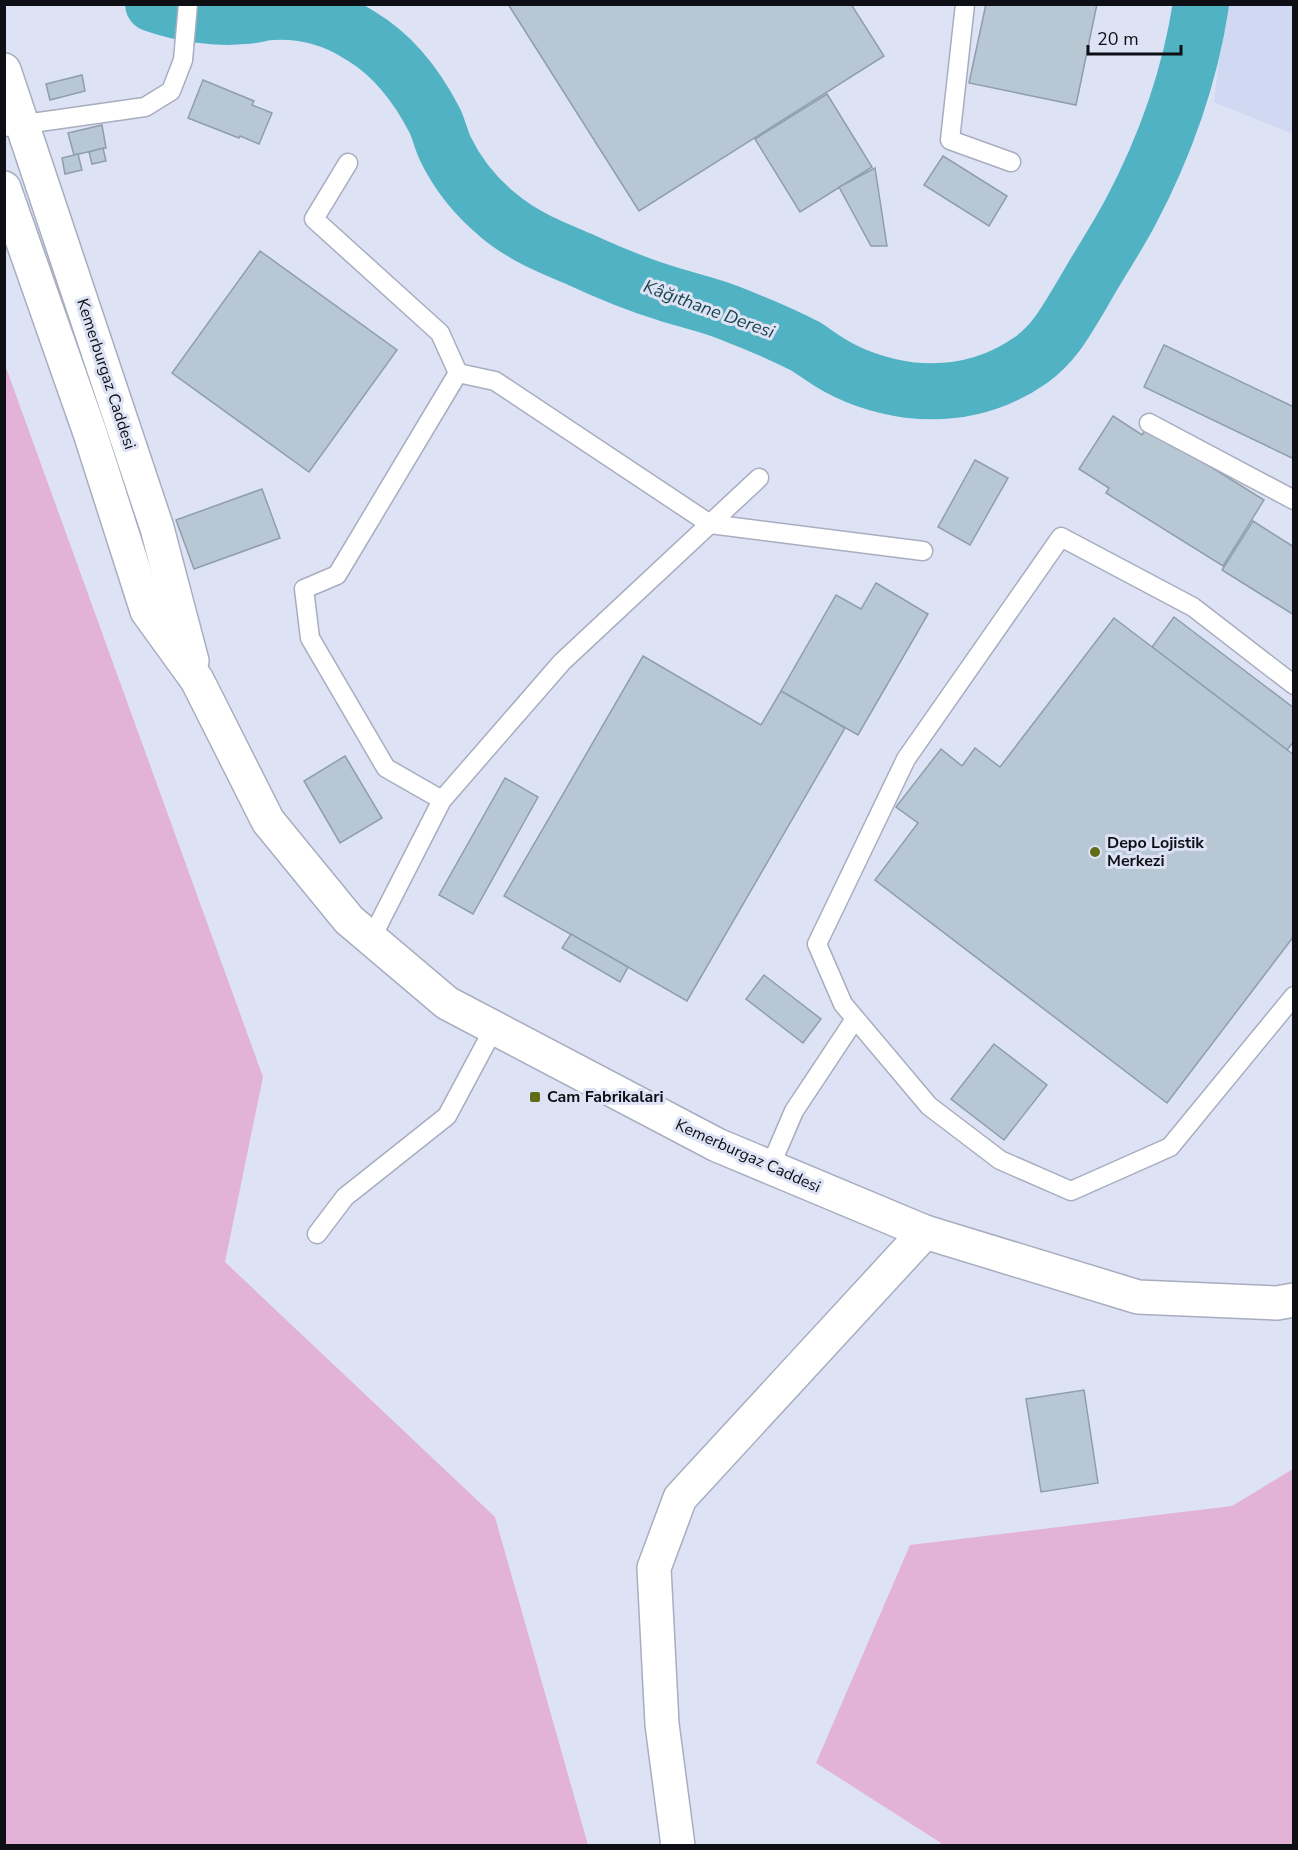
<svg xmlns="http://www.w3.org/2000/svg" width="1298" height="1850" font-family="'Nunito Sans',sans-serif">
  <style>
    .built { fill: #d1d9f2 }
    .green { fill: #e2b3d6 }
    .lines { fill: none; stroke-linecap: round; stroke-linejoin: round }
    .river { stroke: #50b2c3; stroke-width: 56 }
    .building { fill: #b7c7d4; stroke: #8e9eab; stroke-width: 1.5 }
    .lane-casing { stroke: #a8adbf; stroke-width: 21 }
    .street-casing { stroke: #a8adbf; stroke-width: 36 }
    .primary-casing { stroke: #a8adbf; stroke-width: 36 }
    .lane { stroke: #fff; stroke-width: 18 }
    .street { stroke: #fff; stroke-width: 33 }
    .primary { stroke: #fff; stroke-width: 33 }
    .poi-dot { fill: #616d15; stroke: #dde3f5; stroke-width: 2 }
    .labels { text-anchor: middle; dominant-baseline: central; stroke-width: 6; stroke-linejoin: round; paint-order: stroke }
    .street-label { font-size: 16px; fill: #0d0f15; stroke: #dde3f5 }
    .poi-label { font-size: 16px; font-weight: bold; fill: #0d0f15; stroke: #dde3f5; text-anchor: start }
    .water-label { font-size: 18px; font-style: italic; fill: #19454d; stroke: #dde3f5 }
  </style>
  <rect width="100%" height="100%" fill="#dde3f5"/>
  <polygon class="built" points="1225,5 1293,5 1293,134 1214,102"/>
  <g class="green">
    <polygon points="4,362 263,1077 225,1262 495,1517 588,1845 5,1845"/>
    <polygon points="1293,1469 1293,1845 941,1845 941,1843 816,1763 910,1545 1232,1506"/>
  </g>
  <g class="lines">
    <path class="river" d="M153 4C181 14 215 19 245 16 254 16 263 12 273 12 303 10 335 19 361 36 393 55 418 88 435 121 439 130 441 139 445 148 457 173 476 197 498 215 521 235 550 247 579 259 607 272 636 284 665 293 686 300 706 304 727 312 753 322 779 333 805 346 813 351 821 357 829 362 853 377 881 386 909 390 953 395 994 386 1031 360 1056 342 1067 319 1083 293 1098 266 1115 241 1130 213 1164 149 1190 76 1201 4"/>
  </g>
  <g class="building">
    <polygon points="508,4 851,4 884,56 639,211"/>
    <polygon points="986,4 1097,4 1076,105 969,83"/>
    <polygon points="82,75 85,91 50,100 46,84"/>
    <polygon points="203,80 254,101 252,105 272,113 259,144 240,136 239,138 188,118"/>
    <polygon points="827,94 872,167 800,212 755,139"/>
    <polygon points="102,125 106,148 74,155 68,133"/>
    <polygon points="103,148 106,161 92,164 89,152"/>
    <polygon points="78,154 82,170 65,174 62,158"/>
    <polygon points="943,156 1007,196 989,226 924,185"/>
    <polygon points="875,168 887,246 871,246 839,187"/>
    <polygon points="260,251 397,350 309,472 172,373"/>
    <polygon points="1164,345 1294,407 1294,459 1144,387"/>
    <polygon points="1113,416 1142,435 1147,427 1264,500 1223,566 1106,493 1109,488 1079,469"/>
    <polygon points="975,460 1008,478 970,545 938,527"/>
    <polygon points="262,489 280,538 194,569 176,520"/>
    <polygon points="1253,521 1294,547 1294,615 1222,570"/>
    <polygon points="876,583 928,614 858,735 781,691 836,595 861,609"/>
    <polygon points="1174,617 1294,708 1294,741 1287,750 1152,647"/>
    <polygon points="1114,618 1294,755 1294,936 1167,1103 875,880 918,823 896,807 941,749 962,766 975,748 1000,767"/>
    <polygon points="643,656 761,725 781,691 845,728 687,1001 504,896"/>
    <polygon points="345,756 382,818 340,843 304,781"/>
    <polygon points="505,778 538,797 473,914 439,895"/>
    <polygon points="571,934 628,967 620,982 562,948"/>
    <polygon points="764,975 821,1019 803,1043 746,999"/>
    <polygon points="994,1044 1047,1085 1004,1140 951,1099"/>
    <polygon points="1084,1390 1098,1483 1041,1492 1026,1399"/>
  </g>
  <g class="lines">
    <g class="lane-casing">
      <g id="lane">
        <polyline points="965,4 950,140 1011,162"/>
        <polyline points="4,127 145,107 171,91 183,60 188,4"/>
        <polyline points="348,163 314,219 440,333 458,373 337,575 304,589 310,638 386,768 442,800"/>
        <polyline points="458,373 495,381 710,524 923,551"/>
        <polyline points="1149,423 1294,500"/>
        <polyline points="1294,685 1193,607 1061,537 906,759 817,944 843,1004 929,1106 1000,1160 1071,1191 1170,1147 1294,996"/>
        <polyline points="371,939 442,800 562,662 759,478"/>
        <polyline points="770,1167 794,1111 855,1019"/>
        <polyline points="317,1234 345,1197 447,1116 494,1028"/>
      </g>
    </g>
    <g class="street-casing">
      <polyline id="street" points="678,1846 662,1724 654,1568 680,1498 925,1232"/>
    </g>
    <g class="primary-casing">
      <g id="primary">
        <polyline points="4,70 157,528 192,661"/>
        <polyline points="4,188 90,433 147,611 197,680 268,821 349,920 447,1003 717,1145 925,1232 1138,1297 1277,1303 1294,1300"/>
      </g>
    </g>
    <use href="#lane" class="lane"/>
    <use href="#street" class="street"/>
    <use href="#primary" class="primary"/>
  </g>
  <g class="poi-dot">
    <circle cx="1095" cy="852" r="6"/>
    <rect x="529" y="1091" width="12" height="12" rx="3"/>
  </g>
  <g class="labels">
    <g class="street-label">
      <text transform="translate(106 374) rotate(72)">Kemerburgaz Caddesi</text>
      <text transform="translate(748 1156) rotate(24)">Kemerburgaz Caddesi</text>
    </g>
    <g class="poi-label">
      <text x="1107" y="843">Depo Lojistik<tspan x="1107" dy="18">Merkezi</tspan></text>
      <text x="547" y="1097">Cam Fabrikalari</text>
    </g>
    <g class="water-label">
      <text transform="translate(709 309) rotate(20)">Kâğıthane Deresi</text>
    </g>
  </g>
  <rect width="1298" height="1850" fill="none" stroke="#0d0f15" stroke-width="12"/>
  <path d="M1088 45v9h93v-9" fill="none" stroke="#0d0f15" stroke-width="3"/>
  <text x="1097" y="45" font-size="18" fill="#0d0f15" stroke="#dde3f5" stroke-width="4.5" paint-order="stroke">20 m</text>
</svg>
